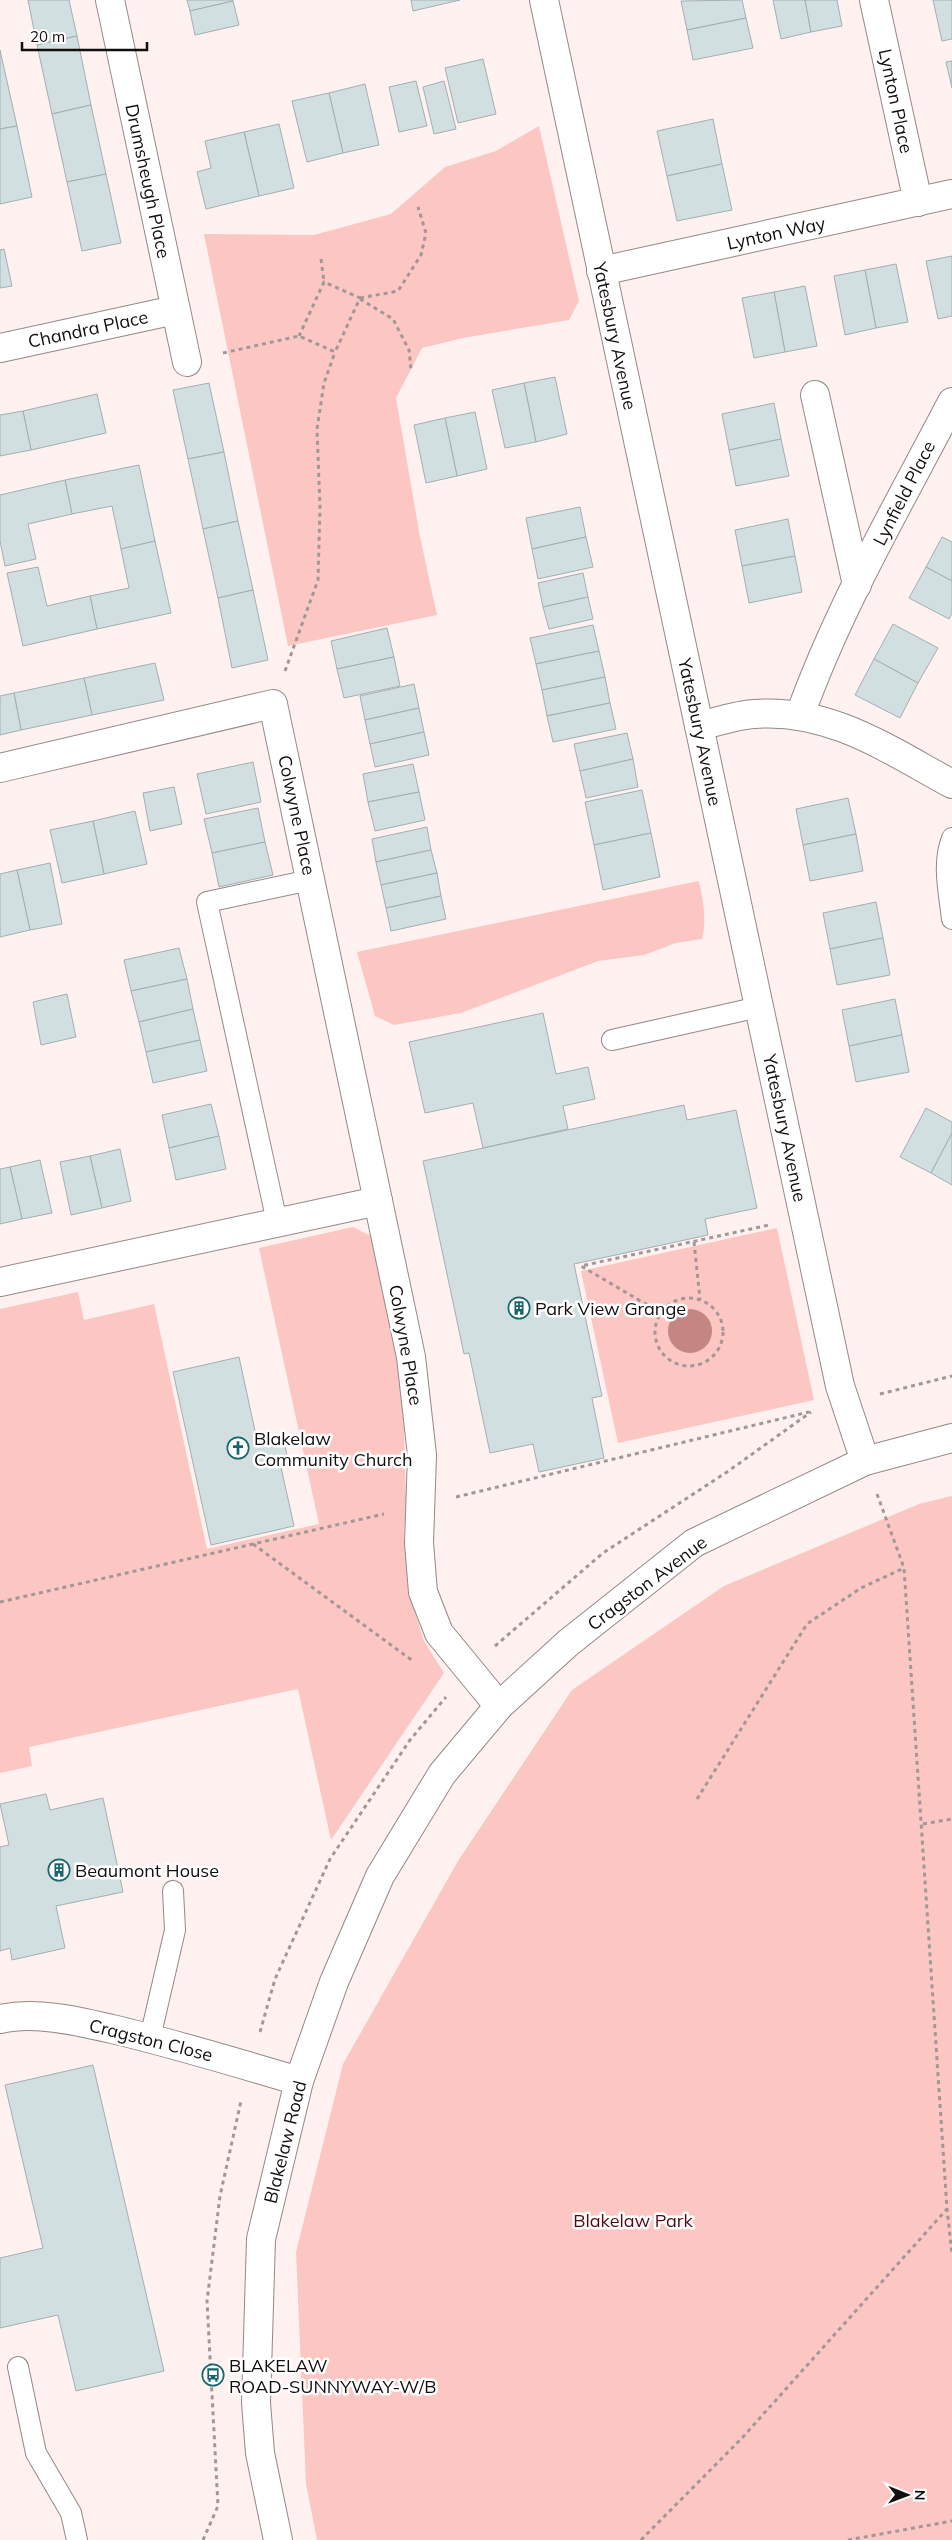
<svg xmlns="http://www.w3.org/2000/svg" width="952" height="2540" font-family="Mulish,sans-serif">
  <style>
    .green { fill: #fcc6c3 }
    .water { fill: #c58583 }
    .building { fill: #d2dfe1; stroke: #a2afb1 }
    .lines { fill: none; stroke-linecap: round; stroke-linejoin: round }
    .lane-casing { stroke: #948887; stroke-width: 22 }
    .street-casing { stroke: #948887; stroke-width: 30 }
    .secondary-casing { stroke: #948887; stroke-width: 30 }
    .path { stroke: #a29797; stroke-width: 3; stroke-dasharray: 4 4; stroke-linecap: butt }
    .lane { stroke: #fff; stroke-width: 20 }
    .street { stroke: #fff; stroke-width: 28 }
    .secondary { stroke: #fff; stroke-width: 28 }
    .labels { text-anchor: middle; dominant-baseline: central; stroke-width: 5; stroke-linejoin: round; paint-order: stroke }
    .street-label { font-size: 18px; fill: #130e0e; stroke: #fff }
    .poi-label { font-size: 18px; fill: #130e0e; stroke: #fff; text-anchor: start }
    .park-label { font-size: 18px; fill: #560711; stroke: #fff }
  </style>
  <rect width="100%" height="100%" fill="#fff1f0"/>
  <g class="green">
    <polygon points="539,126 579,301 569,320 463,338 422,348 396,398 420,537 437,615 288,646 204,234 314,235 391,214 445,167 496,151"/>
    <path d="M699 881C703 900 707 921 702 939L676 943 644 955 598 961 461 1013 394 1025 375 1016 357 952Z"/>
    <polygon points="353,1227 377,1239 402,1360 406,1500 404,1538 411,1600 424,1641 444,1673 331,1840 298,1689 29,1747 32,1766 0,1773 0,1309 78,1292 84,1320 154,1304 207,1549 319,1524 259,1248"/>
    <polygon points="777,1228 814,1400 618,1443 581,1271"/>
    <polygon points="952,1496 952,2540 317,2540 306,2484 296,2252 343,2064 458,1861 572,1690 724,1586 919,1504"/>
  </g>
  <circle class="water" cx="690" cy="1331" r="22"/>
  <g class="building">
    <polygon points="28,0 69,0 77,36 37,45"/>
    <polygon points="187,0 233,0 233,1 190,11"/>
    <polygon points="411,0 460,0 413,11"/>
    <polygon points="742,0 746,18 687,30 681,1"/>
    <polygon points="773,0 805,0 811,32 781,39"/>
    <polygon points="805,0 837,0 842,26 811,32"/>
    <polygon points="933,0 952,0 952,39 942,41"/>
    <polygon points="233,1 239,25 195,35 190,11"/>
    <polygon points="746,18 753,48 693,60 687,30"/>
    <polygon points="77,36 91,105 52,114 37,45"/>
    <polygon points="0,50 17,126 0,129"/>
    <polygon points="483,59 496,114 458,123 445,68"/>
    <polygon points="952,61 952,88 946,62"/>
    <polygon points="416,81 427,126 399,132 389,87"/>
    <polygon points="444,81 456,129 434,134 423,87"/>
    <polygon points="365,84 379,145 343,153 329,93"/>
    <polygon points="329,93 343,153 307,162 292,101"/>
    <polygon points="91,105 106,174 67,182 52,114"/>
    <polygon points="713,119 722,164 667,176 657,131"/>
    <polygon points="279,124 294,188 259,196 244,132"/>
    <polygon points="17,126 32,197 0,204 0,129"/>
    <polygon points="244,132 259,196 206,209 197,172 211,168 205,141"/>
    <polygon points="722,164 732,210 677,221 667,176"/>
    <polygon points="106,174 121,243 82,251 67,182"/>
    <polygon points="4,249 12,286 0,288 0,250"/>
    <polygon points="952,256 952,316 938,319 926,261"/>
    <polygon points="896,264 908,322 876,328 865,270"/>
    <polygon points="865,270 876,328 845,335 834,276"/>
    <polygon points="805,286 817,346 785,352 774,292"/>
    <polygon points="774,292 785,352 754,358 742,298"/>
    <polygon points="555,377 567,434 536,442 524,383"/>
    <polygon points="209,383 224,452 188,459 173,390"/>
    <polygon points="524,383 536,442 505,448 492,390"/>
    <polygon points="97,394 106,433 31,450 23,411"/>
    <polygon points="774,403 781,439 729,450 722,414"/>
    <polygon points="23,411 31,450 0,456 0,415"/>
    <polygon points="475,412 487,469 457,476 445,418"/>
    <polygon points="445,418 457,476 426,483 414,425"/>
    <polygon points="781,439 789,476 736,486 729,450"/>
    <polygon points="224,452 238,521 203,529 188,459"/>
    <polygon points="139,465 155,541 121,549 112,506 72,514 65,480"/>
    <polygon points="65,480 72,514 28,524 36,559 5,566 0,541 0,495"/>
    <polygon points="580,507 586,537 532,549 526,518"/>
    <polygon points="788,519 795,556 742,566 735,530"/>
    <polygon points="238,521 253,590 218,598 203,529"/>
    <polygon points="586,537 593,567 538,579 532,549"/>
    <polygon points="942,537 952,542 952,581 926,567"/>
    <polygon points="155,541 171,613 97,629 90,596 129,588 121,549"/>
    <polygon points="795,556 802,592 749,603 742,566"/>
    <polygon points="38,567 47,606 90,596 97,629 23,646 7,573"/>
    <polygon points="926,567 952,581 952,613 949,619 909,598"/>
    <polygon points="583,573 588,597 543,607 538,583"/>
    <polygon points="253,590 268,660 232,668 218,598"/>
    <polygon points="588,597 593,619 549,629 543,607"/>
    <polygon points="893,624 938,648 918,683 874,659"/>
    <polygon points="593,625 599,651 536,664 530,638"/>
    <polygon points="387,628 394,657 337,669 331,641"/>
    <polygon points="599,651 605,677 542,690 536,664"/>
    <polygon points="394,657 400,686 344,698 337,669"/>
    <polygon points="874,659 918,683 900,718 855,695"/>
    <polygon points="155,663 164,700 92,715 84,678"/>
    <polygon points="605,677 610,703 547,716 542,690"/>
    <polygon points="84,678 92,715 21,730 14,693"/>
    <polygon points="414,684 419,708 365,720 360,696"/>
    <polygon points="14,693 21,730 0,735 0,696"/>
    <polygon points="610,703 616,729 553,742 547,716"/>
    <polygon points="419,708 424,732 370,744 365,720"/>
    <polygon points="424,732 429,755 375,767 370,744"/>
    <polygon points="627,733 633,759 580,771 574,744"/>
    <polygon points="633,759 638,787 586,798 580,771"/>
    <polygon points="253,762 261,802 206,814 197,774"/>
    <polygon points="413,764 419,792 368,802 363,774"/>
    <polygon points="174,787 182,824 150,831 143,793"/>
    <polygon points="642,790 651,833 594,845 585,802"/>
    <polygon points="419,792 425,820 375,831 368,802"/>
    <polygon points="848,798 856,834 803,845 796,809"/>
    <polygon points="258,808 265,842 212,853 204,819"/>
    <polygon points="135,811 147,864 104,874 93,821"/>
    <polygon points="93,821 104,874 62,883 50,830"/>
    <polygon points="427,827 431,850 376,862 372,839"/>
    <polygon points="651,833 660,877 603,890 594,845"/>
    <polygon points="856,834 863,871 810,881 803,845"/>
    <polygon points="265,842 273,875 219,887 212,853"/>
    <polygon points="431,850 437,873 381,885 376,862"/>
    <polygon points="50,863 62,924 30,930 17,870"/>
    <polygon points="17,870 30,930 0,937 0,874"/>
    <polygon points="437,873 441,896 386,908 381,885"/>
    <polygon points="441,896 446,919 391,931 386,908"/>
    <polygon points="876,902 883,938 830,949 823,913"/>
    <polygon points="883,938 890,975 837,985 830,949"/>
    <polygon points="179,948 187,979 131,991 124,960"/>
    <polygon points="187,979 193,1009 139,1022 131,991"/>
    <polygon points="67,994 76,1037 41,1045 33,1002"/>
    <polygon points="895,999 902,1035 849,1046 842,1010"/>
    <polygon points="193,1009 200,1040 146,1052 139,1022"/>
    <polygon points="543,1013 556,1074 588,1067 595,1099 563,1106 568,1129 483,1148 473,1103 425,1113 409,1042"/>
    <polygon points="902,1035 909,1072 856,1082 849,1046"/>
    <polygon points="200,1040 207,1071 153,1083 146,1052"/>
    <polygon points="211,1104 219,1136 169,1148 162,1115"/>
    <polygon points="684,1105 687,1120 736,1110 757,1208 705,1219 708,1235 574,1264 602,1396 592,1398 604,1458 539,1472 533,1444 490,1453 469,1353 464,1354 423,1161"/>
    <polygon points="926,1108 952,1122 952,1133 931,1173 900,1157"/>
    <polygon points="952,1133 952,1185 931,1173"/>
    <polygon points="219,1136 226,1169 176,1180 169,1148"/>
    <polygon points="120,1149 131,1201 102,1208 90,1156"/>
    <polygon points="90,1156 102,1208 71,1215 60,1162"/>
    <polygon points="40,1160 52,1213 22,1219 10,1167"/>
    <polygon points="10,1167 22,1219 0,1224 0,1169"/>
    <polygon points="239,1357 257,1440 283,1434 287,1456 279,1458 294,1526 211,1545 173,1372"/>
    <polygon points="46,1794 50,1810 103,1798 123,1892 56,1906 65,1948 12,1960 10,1948 0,1951 0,1847 9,1845 0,1804"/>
    <polygon points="93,2065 164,2371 76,2391 58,2315 0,2328 0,2258 43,2248 5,2085"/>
  </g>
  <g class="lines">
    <g class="lane-casing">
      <g id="lane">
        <path d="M952 838C942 864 949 892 952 919"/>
        <polyline points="612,1040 759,1007"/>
        <polyline points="277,1222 207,902 310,880"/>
        <polyline points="150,2038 175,1930 173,1891"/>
        <polyline points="18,2367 36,2453 71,2513 77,2540"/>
      </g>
    </g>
    <g class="street-casing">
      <g id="street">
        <polyline points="110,0 187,362"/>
        <polyline points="544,0 840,1386 865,1461"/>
        <polyline points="874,0 918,202"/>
        <polyline points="601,271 952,194"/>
        <polyline points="0,348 175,310"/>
        <polyline points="815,395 857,585"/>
        <path d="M800 715C839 606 899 504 952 402"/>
        <path d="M699 726C717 722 736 715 754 714 830 708 889 750 952 784"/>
        <polyline points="0,768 273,704 411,1357 422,1455 419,1543 423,1592 439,1633 499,1706"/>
        <polyline points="0,1282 378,1201"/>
        <path d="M0 2019C36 2011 77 2021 112 2029 176 2044 237 2063 299 2081"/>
      </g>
    </g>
    <g class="secondary-casing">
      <polyline id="secondary" points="278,2540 260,2453 256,2403 261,2239 299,2081 334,1982 380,1876 442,1774 499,1706 568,1643 694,1543 865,1461 952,1438"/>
    </g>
    <g class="path">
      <polyline points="321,259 324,282"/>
      <polyline points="360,298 398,291 421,255 426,233 418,207"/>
      <polyline points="360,299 393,319 409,350 411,369"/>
      <polyline points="223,353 299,336 335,352 360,298 324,282 299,336"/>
      <polyline points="285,671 318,580 320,507 317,429 324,383 335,352"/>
      <polyline points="694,1242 700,1299"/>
      <circle cx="689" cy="1332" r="34"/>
      <polyline points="661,1313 581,1266 769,1225"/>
      <polyline points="880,1394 952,1376"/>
      <polyline points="877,1494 904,1568 947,2209 952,2254"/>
      <polyline points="456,1497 809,1412"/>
      <polyline points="253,1544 413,1661"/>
      <polyline points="0,1602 384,1514"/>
      <polyline points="495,1646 603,1553 727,1472 811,1412"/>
      <polyline points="697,1799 807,1624 861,1588 904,1568"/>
      <polyline points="923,1824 952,1819"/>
      <polyline points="260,2032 275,1979 330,1859 410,1740 446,1697"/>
      <polyline points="203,2540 218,2506 207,2301 220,2196 241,2101"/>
      <polyline points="641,2540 742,2438 947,2209"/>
      <polyline points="848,2540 952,2521"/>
    </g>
    <use href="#lane" class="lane"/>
    <use href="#street" class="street"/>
    <use href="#secondary" class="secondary"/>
  </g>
  <defs>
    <g id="building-ring" transform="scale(1.125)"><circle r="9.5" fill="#fff" stroke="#18656e" stroke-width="1.5"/><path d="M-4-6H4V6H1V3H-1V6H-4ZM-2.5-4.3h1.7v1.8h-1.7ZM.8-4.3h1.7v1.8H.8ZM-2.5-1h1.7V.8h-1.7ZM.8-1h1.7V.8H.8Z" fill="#18656e"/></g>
    <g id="church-ring" transform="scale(1.125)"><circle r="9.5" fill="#fff" stroke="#18656e" stroke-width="1.5"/><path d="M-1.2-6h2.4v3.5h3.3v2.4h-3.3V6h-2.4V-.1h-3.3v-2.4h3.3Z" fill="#18656e"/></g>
    <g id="bus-ring" transform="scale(1.125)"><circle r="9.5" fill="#fff" stroke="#18656e" stroke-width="1.5"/><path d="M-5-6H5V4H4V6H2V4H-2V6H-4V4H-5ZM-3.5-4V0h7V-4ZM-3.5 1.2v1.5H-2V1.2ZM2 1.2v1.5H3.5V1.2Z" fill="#18656e"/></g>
  </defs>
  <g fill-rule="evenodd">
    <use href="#building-ring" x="519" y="1308"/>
    <use href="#church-ring" x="238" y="1448"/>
    <use href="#building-ring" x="59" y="1870"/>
    <use href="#bus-ring" x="213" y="2375"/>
  </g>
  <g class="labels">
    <g class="street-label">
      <text transform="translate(896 101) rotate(78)">Lynton Place</text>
      <text transform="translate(148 181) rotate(78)">Drumsheugh Place</text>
      <text transform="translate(776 233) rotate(-12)">Lynton Way</text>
      <text transform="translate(88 329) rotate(-12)">Chandra Place</text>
      <text transform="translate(615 336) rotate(78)">Yatesbury Avenue</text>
      <text transform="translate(904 493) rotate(-63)">Lynfield Place</text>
      <text transform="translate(700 732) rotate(78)">Yatesbury Avenue</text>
      <text transform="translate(297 815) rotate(78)">Colwyne Place</text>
      <text transform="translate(785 1128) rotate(78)">Yatesbury Avenue</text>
      <text transform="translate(406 1345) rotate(80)">Colwyne Place</text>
      <text transform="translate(647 1583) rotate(-37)">Cragston Avenue</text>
      <text transform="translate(151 2040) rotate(14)">Cragston Close</text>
      <text transform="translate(285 2142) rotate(-76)">Blakelaw Road</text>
    </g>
    <g class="poi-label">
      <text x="535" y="1308">Park View Grange</text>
      <text x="254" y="1438">Blakelaw<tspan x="254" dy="21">Community Church</tspan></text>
      <text x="75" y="1870">Beaumont House</text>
      <text x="229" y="2365">BLAKELAW<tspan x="229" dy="21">ROAD-SUNNYWAY-W/B</tspan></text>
    </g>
    <g class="park-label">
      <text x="633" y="2220">Blakelaw Park</text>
    </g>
  </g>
  <g transform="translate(907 2495) rotate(91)" stroke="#ffffff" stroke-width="4" paint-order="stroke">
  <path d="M0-4L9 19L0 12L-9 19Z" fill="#130e0e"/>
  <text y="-8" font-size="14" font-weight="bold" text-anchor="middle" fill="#130e0e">N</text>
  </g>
  <path d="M22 42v8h125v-8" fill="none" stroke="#130e0e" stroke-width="2.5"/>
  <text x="30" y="42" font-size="15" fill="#130e0e" stroke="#ffffff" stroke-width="4" paint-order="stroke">20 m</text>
</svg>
